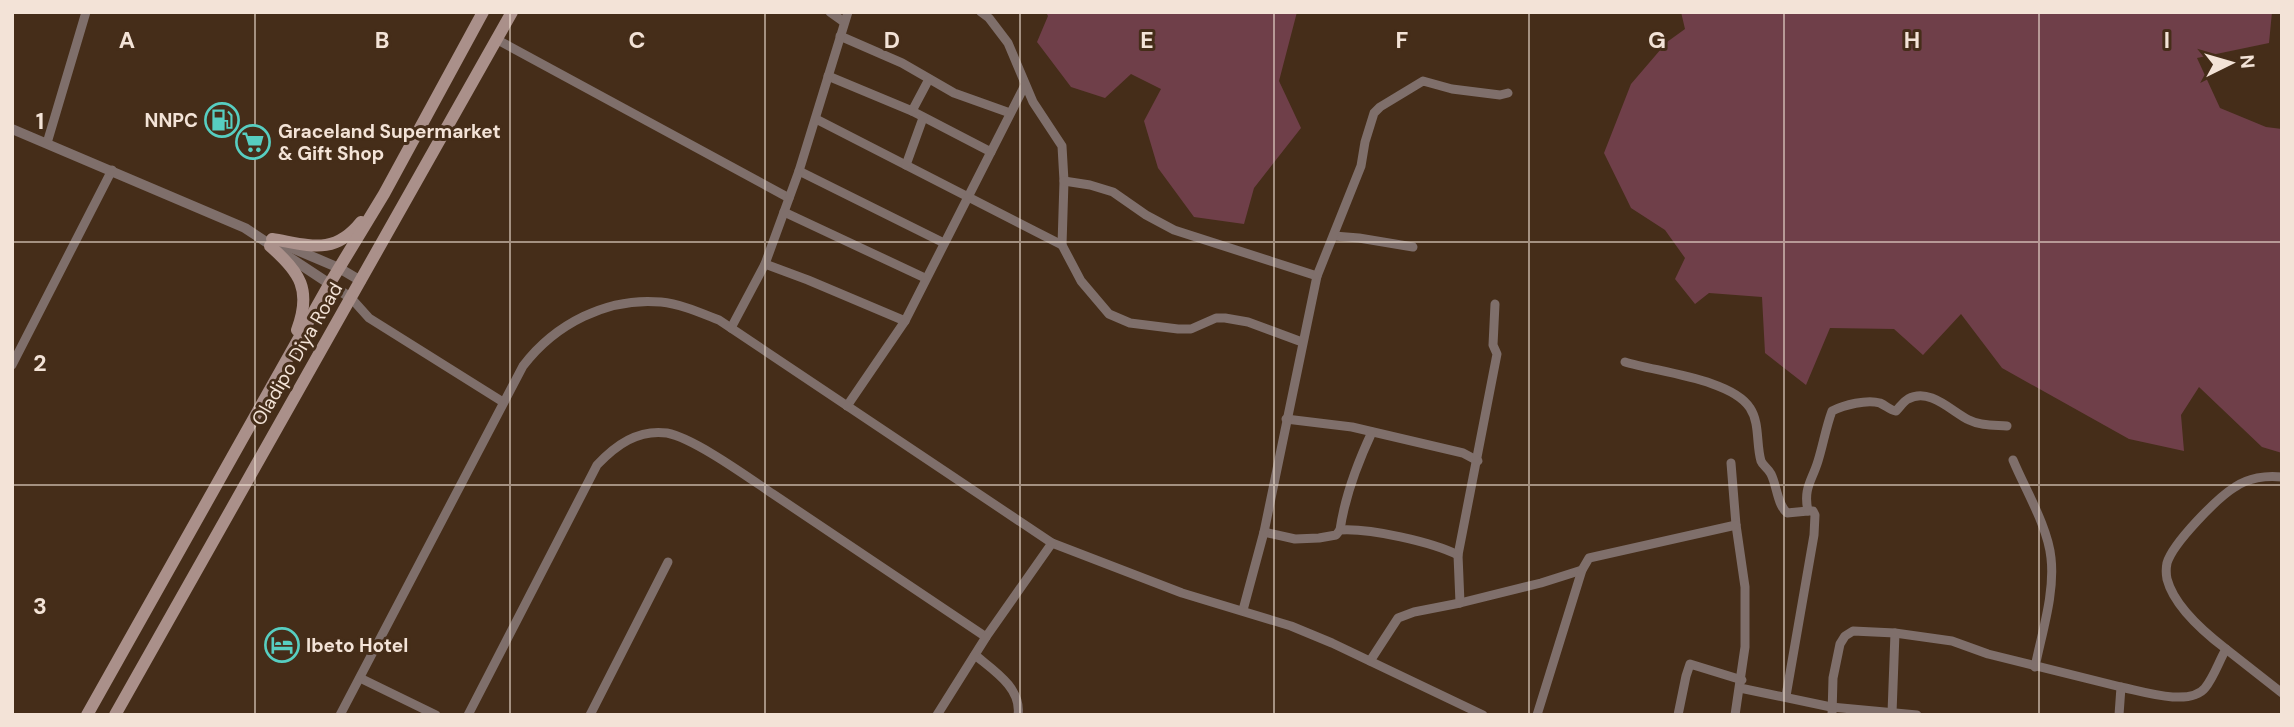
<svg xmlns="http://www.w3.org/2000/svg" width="2294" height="727" font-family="'DM Sans',sans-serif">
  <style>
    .green { fill: #6f3f49 }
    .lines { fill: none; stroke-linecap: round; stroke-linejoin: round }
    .minor { stroke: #7f6f6b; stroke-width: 9 }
    .tertiary { stroke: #7f6f6b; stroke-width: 10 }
    .secondary { stroke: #aa908a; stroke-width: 12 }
    .grid { fill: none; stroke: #f3e3d7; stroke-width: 2; stroke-opacity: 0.55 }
    .labels { text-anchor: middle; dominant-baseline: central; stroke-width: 6; stroke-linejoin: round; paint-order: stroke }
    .poi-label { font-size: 19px; font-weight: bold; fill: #f3e3d7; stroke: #452d19; text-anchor: start }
    .street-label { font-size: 19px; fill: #f3e3d7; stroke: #452d19 }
    .grid-label { font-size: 23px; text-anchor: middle; font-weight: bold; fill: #f3e3d7; stroke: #452d19; stroke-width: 6; stroke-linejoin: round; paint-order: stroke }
  </style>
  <rect width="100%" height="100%" fill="#452d19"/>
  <g class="green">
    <polygon points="1046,12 1297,12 1279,81 1301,128 1254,188 1244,224 1194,217 1158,168 1144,121 1161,89 1131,74 1105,98 1071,87 1037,42 1048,16"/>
    <polygon points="1681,12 2272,12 2269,43 2197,58 2220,108 2266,127 2282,129 2282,453 2262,447 2199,387 2181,415 2184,451 2129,439 2002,368 1961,314 1923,355 1894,329 1830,328 1806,385 1765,353 1762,297 1709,293 1695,304 1675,279 1685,258 1665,230 1631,208 1604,153 1631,84 1667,42 1685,29"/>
  </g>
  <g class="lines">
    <g class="minor">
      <polyline points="830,12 844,22"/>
      <polyline points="981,12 989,18 1008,43 1033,102 1062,146 1064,181 1062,245 1081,281 1109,314 1130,323 1178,329 1191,329 1216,318 1225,318 1248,322 1302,342"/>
      <polyline points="840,36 902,63 954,93 1010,113"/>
      <polyline points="496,39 789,198"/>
      <polyline points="828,76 912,111 991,152"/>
      <polyline points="912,111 929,79"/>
      <polyline points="816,119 1062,245"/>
      <polyline points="47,143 86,12"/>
      <polyline points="906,165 923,118"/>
      <polyline points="799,171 944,243"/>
      <polyline points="1064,181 1090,185 1113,192 1146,215 1174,230 1317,276"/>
      <polyline points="784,212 925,278"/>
      <polyline points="1334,236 1359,238 1413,247"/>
      <polyline points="765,264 808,280 905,321"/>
      <polyline points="351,298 369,318 503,402"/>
      <polyline points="731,328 765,264 799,171 848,12"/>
      <path d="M1625 362C1657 372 1732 379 1750 408 1760 423 1756 444 1761 461 1763 466 1768 468 1771 474 1777 486 1777 504 1787 513L1808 511"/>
      <polyline points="12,365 112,170"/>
      <polyline points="847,406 905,321 1025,85"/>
      <polyline points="1286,419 1352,427 1463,453 1478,461"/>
      <path d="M2013 460C2025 489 2048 527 2051 558 2055 593 2042 632 2035 667"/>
      <polyline points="1731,463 1736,525 1745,587 1745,647 1735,715"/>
      <path d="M1340 530C1345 495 1357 464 1372 432"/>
      <path d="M1264 532 1295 539 1319 538 1336 535 1340 530C1370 528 1432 542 1458 555"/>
      <polyline points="1460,603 1541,583 1582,570"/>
      <polyline points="1243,610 1264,532 1317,276 1361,166 1365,142 1374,113 1380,107 1423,81 1452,89 1500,95 1508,93"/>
      <polyline points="2226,649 2282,693"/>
      <path d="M975 655C993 670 1022 688 1018 715"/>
      <polyline points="1370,661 1398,618 1414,612 1460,603 1458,555 1497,354 1493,345 1495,304"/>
      <polyline points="360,678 436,715"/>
      <polyline points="1740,688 1831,707 1917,715"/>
      <path d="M1786 696 1814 535 1815 515 1813 511H1808C1803 488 1812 481 1818 461 1823 445 1826 427 1832 411 1844 405 1867 399 1880 403 1887 406 1889 410 1896 411 1900 407 1903 402 1908 399 1930 387 1952 412 1969 420 1981 426 1994 425 2007 426"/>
      <polyline points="1892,713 1895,633"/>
      <path d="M340 715 523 366C555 324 607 297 661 302 681 304 701 313 719 320L1052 543 1182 593 1291 626 1332 643 1483 715"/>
      <path d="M468 715 597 465C616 445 638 429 667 433 694 438 749 478 773 494 844 541 915 589 986 637"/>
      <polyline points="590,715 668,562"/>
      <polyline points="937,715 986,637 1052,543"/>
      <polyline points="1537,715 1582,570 1589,558 1736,525"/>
      <polyline points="1678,715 1686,676 1690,664 1742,680"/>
      <polyline points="1832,715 1833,678 1840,644 1845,636 1853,631 1895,633 1952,641 1988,654 2121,687"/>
      <path d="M2119 715 2121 687C2141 691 2190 707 2205 688 2214 677 2219 661 2226 649 2205 633 2174 606 2167 579 2166 574 2166 568 2167 563 2173 543 2217 498 2235 487 2248 478 2266 475 2282 477"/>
    </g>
    <g class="tertiary">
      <polyline points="12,129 245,228 351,298"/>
      <polyline points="285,245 339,268 361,281"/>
    </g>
    <g class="secondary">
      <path d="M272 239C309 245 334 256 361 222"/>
      <path d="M270 246C300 272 312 290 297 330"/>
      <polyline points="87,715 330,283 384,194 483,12"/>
      <polyline points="115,715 512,12"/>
    </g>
  </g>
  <path class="grid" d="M255 12V715M510 12V715M765 12V715M1020 12V715M1274 12V715M1529 12V715M1784 12V715M2039 12V715M12 242H2282M12 485H2282"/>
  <defs>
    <g id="fuel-ring" transform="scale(1.75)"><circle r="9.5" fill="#452d19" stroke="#57cec1" stroke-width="1.5"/><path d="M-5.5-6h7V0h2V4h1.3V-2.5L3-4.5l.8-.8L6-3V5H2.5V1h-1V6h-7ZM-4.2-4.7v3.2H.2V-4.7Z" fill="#57cec1"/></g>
    <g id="supermarket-ring" transform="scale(1.75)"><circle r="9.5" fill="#452d19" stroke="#57cec1" stroke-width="1.5"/><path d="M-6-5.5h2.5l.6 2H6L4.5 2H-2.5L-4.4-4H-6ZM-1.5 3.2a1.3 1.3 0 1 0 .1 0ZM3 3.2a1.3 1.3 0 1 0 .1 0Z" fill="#57cec1"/></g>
    <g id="hotel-ring" transform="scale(1.75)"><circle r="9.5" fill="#452d19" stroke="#57cec1" stroke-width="1.5"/><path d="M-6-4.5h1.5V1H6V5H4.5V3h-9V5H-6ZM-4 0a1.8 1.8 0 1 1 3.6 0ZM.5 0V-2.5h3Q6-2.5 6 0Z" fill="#57cec1"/></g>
  </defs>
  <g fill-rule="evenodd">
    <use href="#fuel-ring" x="222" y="120"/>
    <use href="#supermarket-ring" x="253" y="142"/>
    <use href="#hotel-ring" x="282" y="645"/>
  </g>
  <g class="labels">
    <g class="poi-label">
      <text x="198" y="120" text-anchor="end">NNPC</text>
      <text x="278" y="131">Graceland Supermarket<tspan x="278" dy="22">&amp; Gift Shop</tspan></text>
      <text x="306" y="645">Ibeto Hotel</text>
    </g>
    <g class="street-label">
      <text transform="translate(297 354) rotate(-60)">Oladipo Diya Road</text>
    </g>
  </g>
  <g class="grid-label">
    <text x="127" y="48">A</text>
    <text x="382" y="48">B</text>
    <text x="637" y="48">C</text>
    <text x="892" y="48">D</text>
    <text x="1147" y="48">E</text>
    <text x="1402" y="48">F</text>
    <text x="1657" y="48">G</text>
    <text x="1912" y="48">H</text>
    <text x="2167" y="48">I</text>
    <text x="40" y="129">1</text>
    <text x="40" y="371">2</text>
    <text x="40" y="614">3</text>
  </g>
  <rect width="2294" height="727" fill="none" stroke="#f3e3d7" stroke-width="28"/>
  <g transform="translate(2231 63) rotate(85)" stroke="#452d19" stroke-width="5" paint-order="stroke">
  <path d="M0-5L12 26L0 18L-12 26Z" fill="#f3e3d7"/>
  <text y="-10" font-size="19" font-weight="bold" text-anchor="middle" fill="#f3e3d7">N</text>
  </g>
</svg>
